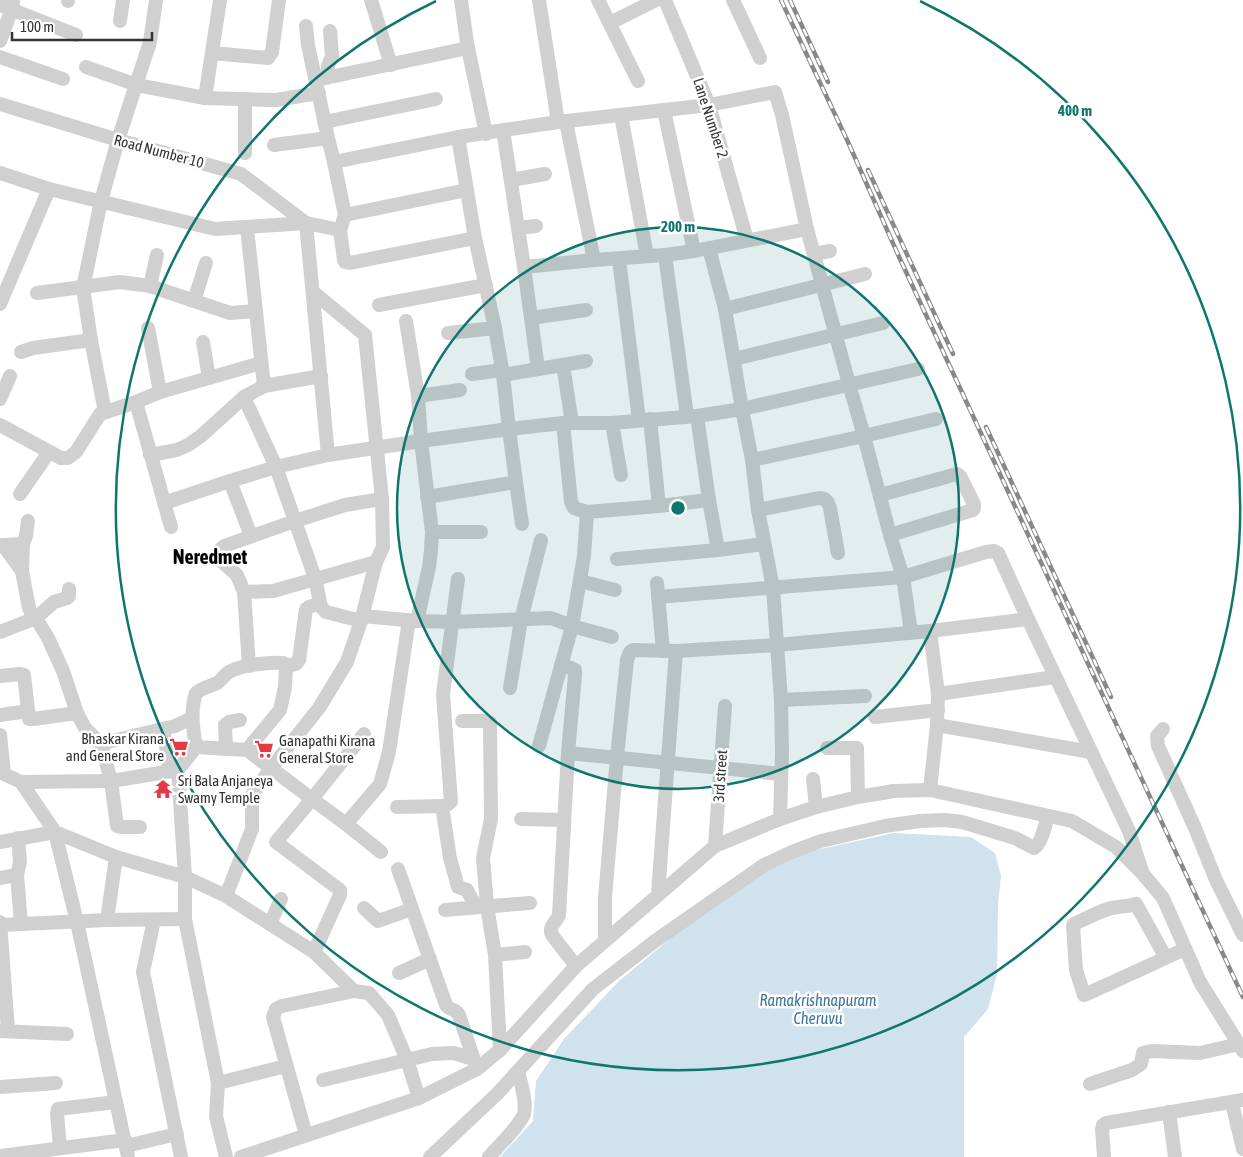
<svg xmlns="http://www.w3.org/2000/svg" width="1243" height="1157" font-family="'Asap Condensed',sans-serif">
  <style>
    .water { fill: #cfe2ee }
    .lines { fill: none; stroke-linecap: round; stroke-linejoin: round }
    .minor { stroke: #d0d0d0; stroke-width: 14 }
    .rail-casing { stroke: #888; stroke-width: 4.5 }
    .rail { stroke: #fff; stroke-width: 2.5; stroke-dasharray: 8; stroke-linecap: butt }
    .ring { fill: none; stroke: #0f766e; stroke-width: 2.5 }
    .labels { text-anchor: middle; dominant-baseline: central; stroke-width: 5; stroke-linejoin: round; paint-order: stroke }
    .street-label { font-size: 15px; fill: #333; stroke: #fff }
    .poi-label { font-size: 15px; fill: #333; stroke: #fff; text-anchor: start }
    .water-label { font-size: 16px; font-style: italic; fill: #3f7597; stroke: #fff }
    .district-label { font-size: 20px; font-weight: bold; fill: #000; stroke: #fff }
    .centre { fill: #0f766e; stroke: #fff; stroke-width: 2.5 }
    .ring-label { font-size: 15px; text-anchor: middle; font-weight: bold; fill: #0f766e; stroke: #fff; stroke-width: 5; stroke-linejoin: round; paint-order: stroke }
  </style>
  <rect width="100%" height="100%" fill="#fff"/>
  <polygon class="water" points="894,833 971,837 995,853 1001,876 998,904 997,974 988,1009 964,1037 964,1157 500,1157 533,1121 536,1081 564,1039 619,981 734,886 807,852"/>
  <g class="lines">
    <g class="minor">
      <polyline points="371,0 391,65"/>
      <polyline points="461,0 467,43 486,134"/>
      <polyline points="539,0 558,122"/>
      <polyline points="598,0 638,81"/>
      <polyline points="665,0 709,105 747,240"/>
      <polyline points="733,0 760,58"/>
      <polyline points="68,1 68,0"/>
      <polyline points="0,5 76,35"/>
      <polyline points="120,21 123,0"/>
      <polyline points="610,23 656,0"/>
      <polyline points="306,26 308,45 328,138 334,162 345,215 340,230 344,260 345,262 350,263 475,238"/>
      <polyline points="0,41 12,9 13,1"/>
      <polyline points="212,53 268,58 272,52 279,0"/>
      <polyline points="0,57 63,79"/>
      <polyline points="86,67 137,85 205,98 276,100 319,93"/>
      <polyline points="327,78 328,66 332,56 330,31"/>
      <polyline points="316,80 468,48"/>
      <polyline points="205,98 220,0"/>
      <polyline points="0,104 118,140 241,174 306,223"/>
      <polyline points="664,110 694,251"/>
      <polyline points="621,115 647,256"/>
      <polyline points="324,122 436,99"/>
      <polyline points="566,122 594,260"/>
      <polyline points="503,130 524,267 538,369"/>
      <polyline points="274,145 328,138"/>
      <polyline points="245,153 245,99"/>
      <polyline points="334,162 458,137 558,122 709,105 775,92 782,115 807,229 849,384 864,436 890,535 903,577 911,632"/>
      <polyline points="0,173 49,189 215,229 306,223 340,230"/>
      <polyline points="511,180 545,174"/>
      <polyline points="345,215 467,190"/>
      <polyline points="306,223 328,455"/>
      <polyline points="247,228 264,386"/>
      <polyline points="518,228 536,226"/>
      <polyline points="709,248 725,309 742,409 752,460 758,510 773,588 781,700 782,752 780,819"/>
      <polyline points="814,254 830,251"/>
      <polyline points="665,255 687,416"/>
      <polyline points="619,259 639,420"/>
      <polyline points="524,267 594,260 665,255 694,251 807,229"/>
      <polyline points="150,286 157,255"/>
      <polyline points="37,293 120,282 150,286 230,313 256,311"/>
      <polyline points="194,301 206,263"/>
      <polyline points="0,304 49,189"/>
      <polyline points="379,305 486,285"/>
      <polyline points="725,309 865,274"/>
      <polyline points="531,318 586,310"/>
      <polyline points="406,321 418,396 421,441 432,532 431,550 429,567 417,621"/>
      <polyline points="148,328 160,392"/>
      <polyline points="448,333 495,328"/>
      <polyline points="203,342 209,378"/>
      <polyline points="21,352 33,348 91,340"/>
      <polyline points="734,359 883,323"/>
      <polyline points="563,365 572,423"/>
      <polyline points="472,374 502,370"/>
      <polyline points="503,375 586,361"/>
      <polyline points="418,396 460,390"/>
      <polyline points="244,397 276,467 315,578 321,607 326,612 361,621"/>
      <polyline points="0,399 10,376"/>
      <polyline points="136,402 171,527"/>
      <polyline points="105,412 91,340 83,288 101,201 118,140 150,42 156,0"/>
      <polyline points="697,416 709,500 718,550"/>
      <polyline points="650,419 659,506"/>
      <polyline points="563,423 571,502 574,508 587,512 659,506 709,500"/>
      <polyline points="612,423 621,475"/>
      <polyline points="0,425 61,458 68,458 76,452 100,414 136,402 160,392 261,363"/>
      <polyline points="150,455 177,450 188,445 201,436 244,397 264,386 321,376"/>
      <polyline points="752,460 864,436 936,419"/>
      <polyline points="230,481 251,536"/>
      <polyline points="516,482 522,524"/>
      <polyline points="20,494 49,452"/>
      <polyline points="880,495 957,474 960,476 974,504 974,508 973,510 890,535"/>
      <polyline points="427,497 516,482 509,429 503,375 495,328 475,238 458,137"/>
      <polyline points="164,503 230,481 276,467 328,455 421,441 509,429 563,423 612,423 697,416 742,409 918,369"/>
      <path d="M758 510 819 498C826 498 828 502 830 508L838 553"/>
      <polyline points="432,532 481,532"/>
      <polyline points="23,544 26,536 28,521"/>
      <polyline points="0,545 3,545 22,571 29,608 31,613 36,618 48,638 63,671 77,713 85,728 96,739 103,751 111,781 117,826 121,827 140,827"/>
      <polyline points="3,545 23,544 22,571"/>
      <polyline points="617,559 718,550 764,544"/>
      <polyline points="580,581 615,590"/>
      <polyline points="657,583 663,651"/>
      <polyline points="244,592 273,591 376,562"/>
      <polyline points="658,597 903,577 986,552 994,551 998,553 1028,619 1129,831 1142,871"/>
      <polyline points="362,616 417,621 453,622 551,618 572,626 612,637"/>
      <polyline points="0,632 36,618 54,602 67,598 69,596 69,589"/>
      <path d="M561 665 571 668 575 670V675L568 753 559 915C556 923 548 926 552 935L576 966"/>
      <polyline points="249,666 244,592 237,575 220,560 219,554 220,550 224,546 295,521 345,505 382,499"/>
      <polyline points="286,668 290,665 296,664 299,660 306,609 309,607 320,603"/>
      <polyline points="0,676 20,674 24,675 29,719 33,719 77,713"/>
      <polyline points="510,688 521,620 541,540"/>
      <polyline points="938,694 1055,677"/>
      <polyline points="781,700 865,696"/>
      <polyline points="0,715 28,711"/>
      <polyline points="875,717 938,710"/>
      <polyline points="462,721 484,721 490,723 491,819 483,858 487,906 495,955 500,1050"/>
      <polyline points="937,725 1091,752"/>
      <polyline points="163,729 170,771"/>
      <polyline points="1163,729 1157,736 1158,746 1195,828 1216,880 1243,935"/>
      <polyline points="0,735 4,774"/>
      <polyline points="99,744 175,726 192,718"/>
      <polyline points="539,746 572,626 584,556 587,512"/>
      <path d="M196 747C193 728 190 711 196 693 203 687 209 687 217 683 222 680 224 675 229 672 241 665 268 662 283 663L286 668 285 687 280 710 247 750"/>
      <polyline points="827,748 857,748 858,797"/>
      <polyline points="226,749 225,725 229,722 240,720"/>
      <polyline points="568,753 781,774"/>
      <polyline points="0,772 21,782 111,781 178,770"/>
      <polyline points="813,779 816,807"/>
      <polyline points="21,782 55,832 116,857 185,877 226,896 314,952 354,991"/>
      <polyline points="930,790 937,725 938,694 930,631"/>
      <polyline points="442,806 450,858 458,887 467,890 476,907"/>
      <polyline points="397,807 442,806 447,805 451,802 443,694 458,579"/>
      <polyline points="521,819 564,820"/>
      <polyline points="346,824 380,784 389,752 409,620"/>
      <polyline points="18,838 20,862 17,875 21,924"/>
      <polyline points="0,842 55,832 77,922 128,1157"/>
      <polyline points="715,846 725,706"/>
      <path d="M398 869 446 1005C449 1010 456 1009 459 1015L477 1069"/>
      <polyline points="0,878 17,875"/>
      <polyline points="658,894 676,651"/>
      <polyline points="226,896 252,829 252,795 271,768 319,708 347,662 361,621 376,562 383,547 382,499 365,335 313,292"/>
      <polyline points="364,908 378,921 412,909"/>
      <polyline points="445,910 530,903"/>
      <polyline points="107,920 116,857"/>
      <polyline points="154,920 143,972 181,1157"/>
      <polyline points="0,922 8,1030"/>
      <polyline points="270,924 281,899"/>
      <polyline points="0,925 107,920 185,919"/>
      <polyline points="605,940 605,898 617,757 627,660 630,652 633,650 676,651 777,645 930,631 1028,619"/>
      <polyline points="314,952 340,895 340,890 276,842 312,799 364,734"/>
      <polyline points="495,955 525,952"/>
      <path d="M1166 958 1136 904C1127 907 1117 906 1108 909 1096 913 1085 919 1074 924L1073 926 1076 970 1084 995C1118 980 1152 964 1185 949"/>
      <polyline points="399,973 430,959"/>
      <polyline points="0,1031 67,1034"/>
      <polyline points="323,1080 432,1054 454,1053 473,1059"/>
      <polyline points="218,1083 286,1066"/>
      <polyline points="1090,1084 1132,1070 1141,1064 1143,1053 1151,1051 1200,1053 1239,1044"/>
      <polyline points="0,1087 56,1083"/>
      <polyline points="1232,1103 1243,1149"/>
      <polyline points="1169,1112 1175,1157"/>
      <polyline points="306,1135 273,1017 276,1009 282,1006 354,991 369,993 388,1015 407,1060 419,1098"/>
      <polyline points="126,1146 177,1134"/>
      <polyline points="60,1148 57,1114 58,1109 116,1102"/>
      <polyline points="0,1156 125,1140"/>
      <polyline points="226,1157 216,1116 218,1083 185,919 185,877 178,770 196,747 247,750 312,799 346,824 381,852"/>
      <polyline points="241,1157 419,1098 477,1069 500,1050 576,966 715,846 780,819 816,807 858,797 894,791 930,790 1072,821 1116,847 1143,874 1163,898 1200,982 1243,1051"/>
      <path d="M430 1157 497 1094 593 989 655 941 764 865 794 851 821 841 885 826 920 821 945 820 962 822 1015 838 1034 848C1042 843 1045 825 1048 816"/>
      <path d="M489 1157C498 1146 519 1127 524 1114 527 1103 521 1083 518 1071"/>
      <polyline points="1104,1157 1102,1129 1103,1125 1106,1123 1243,1100"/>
    </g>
    <g class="rail-casing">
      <g id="rail">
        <polyline points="781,0 848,142 900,259 1243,997"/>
        <polyline points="790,0 828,82"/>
        <polyline points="868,170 953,354"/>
        <polyline points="986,427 1111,697"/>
      </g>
    </g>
    <use href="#rail" class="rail"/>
  </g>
  <circle cx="678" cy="508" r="281" fill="#0f766e" fill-opacity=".12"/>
  <g class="ring">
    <circle cx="678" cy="508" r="281"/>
    <path d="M920 1A562 562 0 1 1 436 1"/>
  </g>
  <defs>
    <g id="supermarket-bare" transform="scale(1.5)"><path d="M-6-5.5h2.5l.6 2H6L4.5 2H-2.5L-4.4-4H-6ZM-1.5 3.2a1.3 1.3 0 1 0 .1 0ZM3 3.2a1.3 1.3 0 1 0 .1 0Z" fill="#e63946" stroke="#fff" stroke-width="2.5" paint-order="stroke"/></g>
    <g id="temple-bare" transform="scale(1.5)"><path d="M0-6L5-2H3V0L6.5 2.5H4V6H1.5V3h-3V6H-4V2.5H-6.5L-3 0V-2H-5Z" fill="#e63946" stroke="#fff" stroke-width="2.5" paint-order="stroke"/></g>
  </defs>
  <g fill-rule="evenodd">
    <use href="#supermarket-bare" x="179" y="747"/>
    <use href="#supermarket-bare" x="264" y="749"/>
    <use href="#temple-bare" x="163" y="789"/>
  </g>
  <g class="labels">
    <g class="street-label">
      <text transform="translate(711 118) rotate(72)">Lane Number 2</text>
      <text transform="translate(159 151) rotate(15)">Road Number 10</text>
      <text transform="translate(720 776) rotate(-86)">3rd street</text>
    </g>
    <g class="poi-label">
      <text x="164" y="738" text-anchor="end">Bhaskar Kirana<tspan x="164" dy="17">and General Store</tspan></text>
      <text x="279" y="740">Ganapathi Kirana<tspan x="279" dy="17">General Store</tspan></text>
      <text x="178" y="780">Sri Bala Anjaneya<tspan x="178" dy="17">Swamy Temple</tspan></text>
    </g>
    <g class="water-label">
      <text x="818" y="1000">Ramakrishnapuram<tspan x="818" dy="18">Cheruvu</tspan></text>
    </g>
    <g class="district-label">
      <text x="210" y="556">Neredmet</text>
    </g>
  </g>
  <circle cx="678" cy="508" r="8" class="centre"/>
  <g class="ring-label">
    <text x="1075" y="116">400 m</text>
    <text x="678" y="232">200 m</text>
  </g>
  <path d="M12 32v8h140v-8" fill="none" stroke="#333333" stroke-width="2.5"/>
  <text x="20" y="32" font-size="15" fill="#333333" stroke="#ffffff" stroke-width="4" paint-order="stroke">100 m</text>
</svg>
